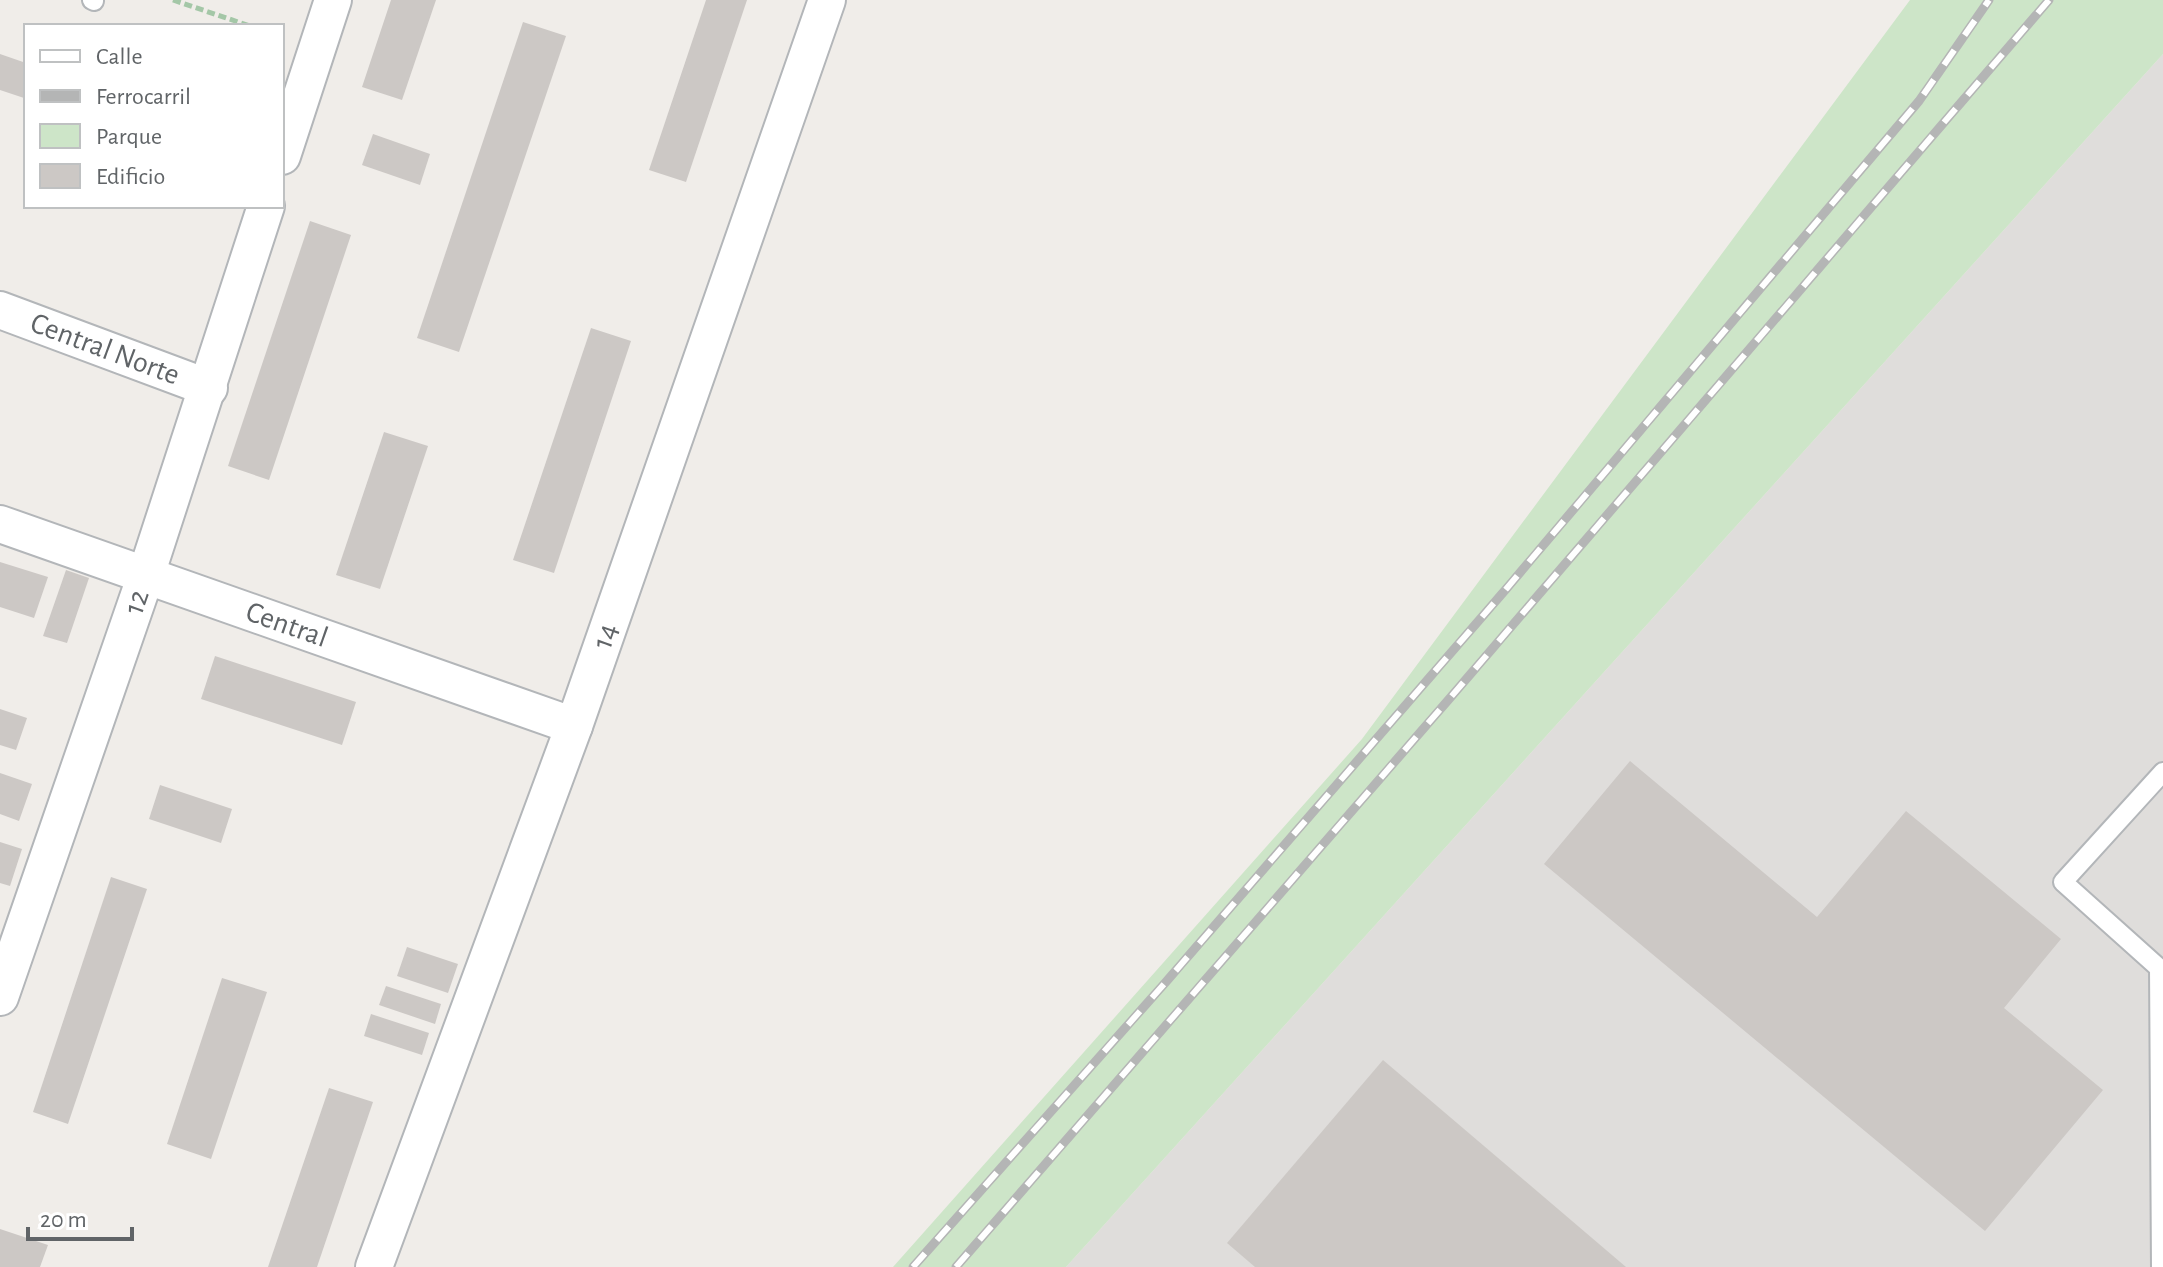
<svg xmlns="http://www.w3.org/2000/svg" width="2163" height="1267" font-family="'Alegreya Sans',sans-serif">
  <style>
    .industrial { fill: #dfdddb }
    .green { fill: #cde5c8 }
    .building { fill: #ccc8c5 }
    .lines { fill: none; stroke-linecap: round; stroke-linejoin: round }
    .lane-casing { stroke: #b3b6b9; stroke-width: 22 }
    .street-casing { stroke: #b3b6b9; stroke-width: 40 }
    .path { stroke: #a4c7a7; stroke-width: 5; stroke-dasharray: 8 4; stroke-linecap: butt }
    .lane { stroke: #fff; stroke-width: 18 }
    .street { stroke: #fff; stroke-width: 36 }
    .rail-casing { stroke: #b4b5b5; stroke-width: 9 }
    .rail { stroke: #fff; stroke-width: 6; stroke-dasharray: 18; stroke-linecap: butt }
    .labels { text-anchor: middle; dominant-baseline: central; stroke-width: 8; stroke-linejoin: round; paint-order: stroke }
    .street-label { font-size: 30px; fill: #606467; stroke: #fff }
  </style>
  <rect width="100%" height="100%" fill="#f0ede9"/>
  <polygon class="industrial" points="2163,54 2163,1267 1066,1267"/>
  <polygon class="green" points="1910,0 2163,0 2163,54 1066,1267 893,1267 1362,739"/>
  <g class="building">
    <polygon points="391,0 436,0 402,100 362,87"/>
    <polygon points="706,0 747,0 686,182 649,170"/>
    <polygon points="523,22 566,36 459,352 417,338"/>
    <polygon points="0,54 26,63 24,98 0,90"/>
    <polygon points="373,134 430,154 420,185 362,165"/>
    <polygon points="310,221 351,235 269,480 228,466"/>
    <polygon points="591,328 631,341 554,573 513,560"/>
    <polygon points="384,432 428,446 380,589 336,575"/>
    <polygon points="0,562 48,577 34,618 0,607"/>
    <polygon points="66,570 89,578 67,643 43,636"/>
    <polygon points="215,656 356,702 342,745 201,699"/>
    <polygon points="0,709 27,718 16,750 0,745"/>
    <polygon points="1630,761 1817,917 1906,811 2061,939 2004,1008 2103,1090 1985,1231 1544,864"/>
    <polygon points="0,773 32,784 19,821 0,814"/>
    <polygon points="160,785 232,809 221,843 149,819"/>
    <polygon points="0,842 22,849 10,886 0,883"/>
    <polygon points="111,877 147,889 68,1124 33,1112"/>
    <polygon points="407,947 458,964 448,993 397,976"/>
    <polygon points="222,978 267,992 211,1159 167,1144"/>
    <polygon points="386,986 441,1004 435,1024 379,1005"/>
    <polygon points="371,1014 429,1033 422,1055 364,1036"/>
    <polygon points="1383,1060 1626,1267 1255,1267 1227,1243"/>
    <polygon points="329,1088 373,1102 317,1267 268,1267"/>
    <polygon points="0,1229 48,1245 40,1267 0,1267"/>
  </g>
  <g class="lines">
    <g class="lane-casing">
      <g id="lane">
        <polyline points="92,0 94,1"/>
        <polyline points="2161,1267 2159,968 2063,882 2163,772"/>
      </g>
    </g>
    <g class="street-casing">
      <g id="street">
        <polyline points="282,156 333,0"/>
        <path id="s1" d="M0 310 209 388"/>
        <path id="s2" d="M0 524 574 726"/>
        <path id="s3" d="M0 997 146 575 266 206"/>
        <path id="s4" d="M374 1267 574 726 827 0"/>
      </g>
    </g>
    <polyline class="path" points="173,0 250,26"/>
    <use href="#lane" class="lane"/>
    <use href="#street" class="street"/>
    <g class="rail-casing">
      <g id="rail">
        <polyline points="913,1267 1165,983 1507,588 1919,101 1989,0"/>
        <polyline points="956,1267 1450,698 2049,0"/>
      </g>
    </g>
    <use href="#rail" class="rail"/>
  </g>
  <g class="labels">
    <g class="street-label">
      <text stroke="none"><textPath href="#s1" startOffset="112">Central Norte</textPath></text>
      <text stroke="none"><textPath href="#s3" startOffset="418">12</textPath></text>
      <text stroke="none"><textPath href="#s2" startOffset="304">Central</textPath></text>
      <text stroke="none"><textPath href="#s4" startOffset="672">14</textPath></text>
    </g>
  </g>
  <rect x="24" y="24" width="260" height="184" fill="#ffffff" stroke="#bfc1c2" stroke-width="2"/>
  <rect x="40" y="50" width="40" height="12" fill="#ffffff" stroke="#bfc1c2" stroke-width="2"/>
  <text x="96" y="64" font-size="24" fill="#606467">Calle</text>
  <rect x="40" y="90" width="40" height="12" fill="#b4b5b5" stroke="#bfc1c2" stroke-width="2"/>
  <text x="96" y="104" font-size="24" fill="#606467">Ferrocarril</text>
  <rect x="40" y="124" width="40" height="24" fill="#cde5c8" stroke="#bfc1c2" stroke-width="2"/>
  <text x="96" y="144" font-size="24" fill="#606467">Parque</text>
  <rect x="40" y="164" width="40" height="24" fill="#ccc8c5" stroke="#bfc1c2" stroke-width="2"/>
  <text x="96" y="184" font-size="24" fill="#606467">Edificio</text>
  <path d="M28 1227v12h104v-12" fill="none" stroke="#606467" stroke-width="4"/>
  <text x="40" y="1227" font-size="24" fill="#606467" stroke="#ffffff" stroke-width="6" paint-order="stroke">20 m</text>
</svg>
